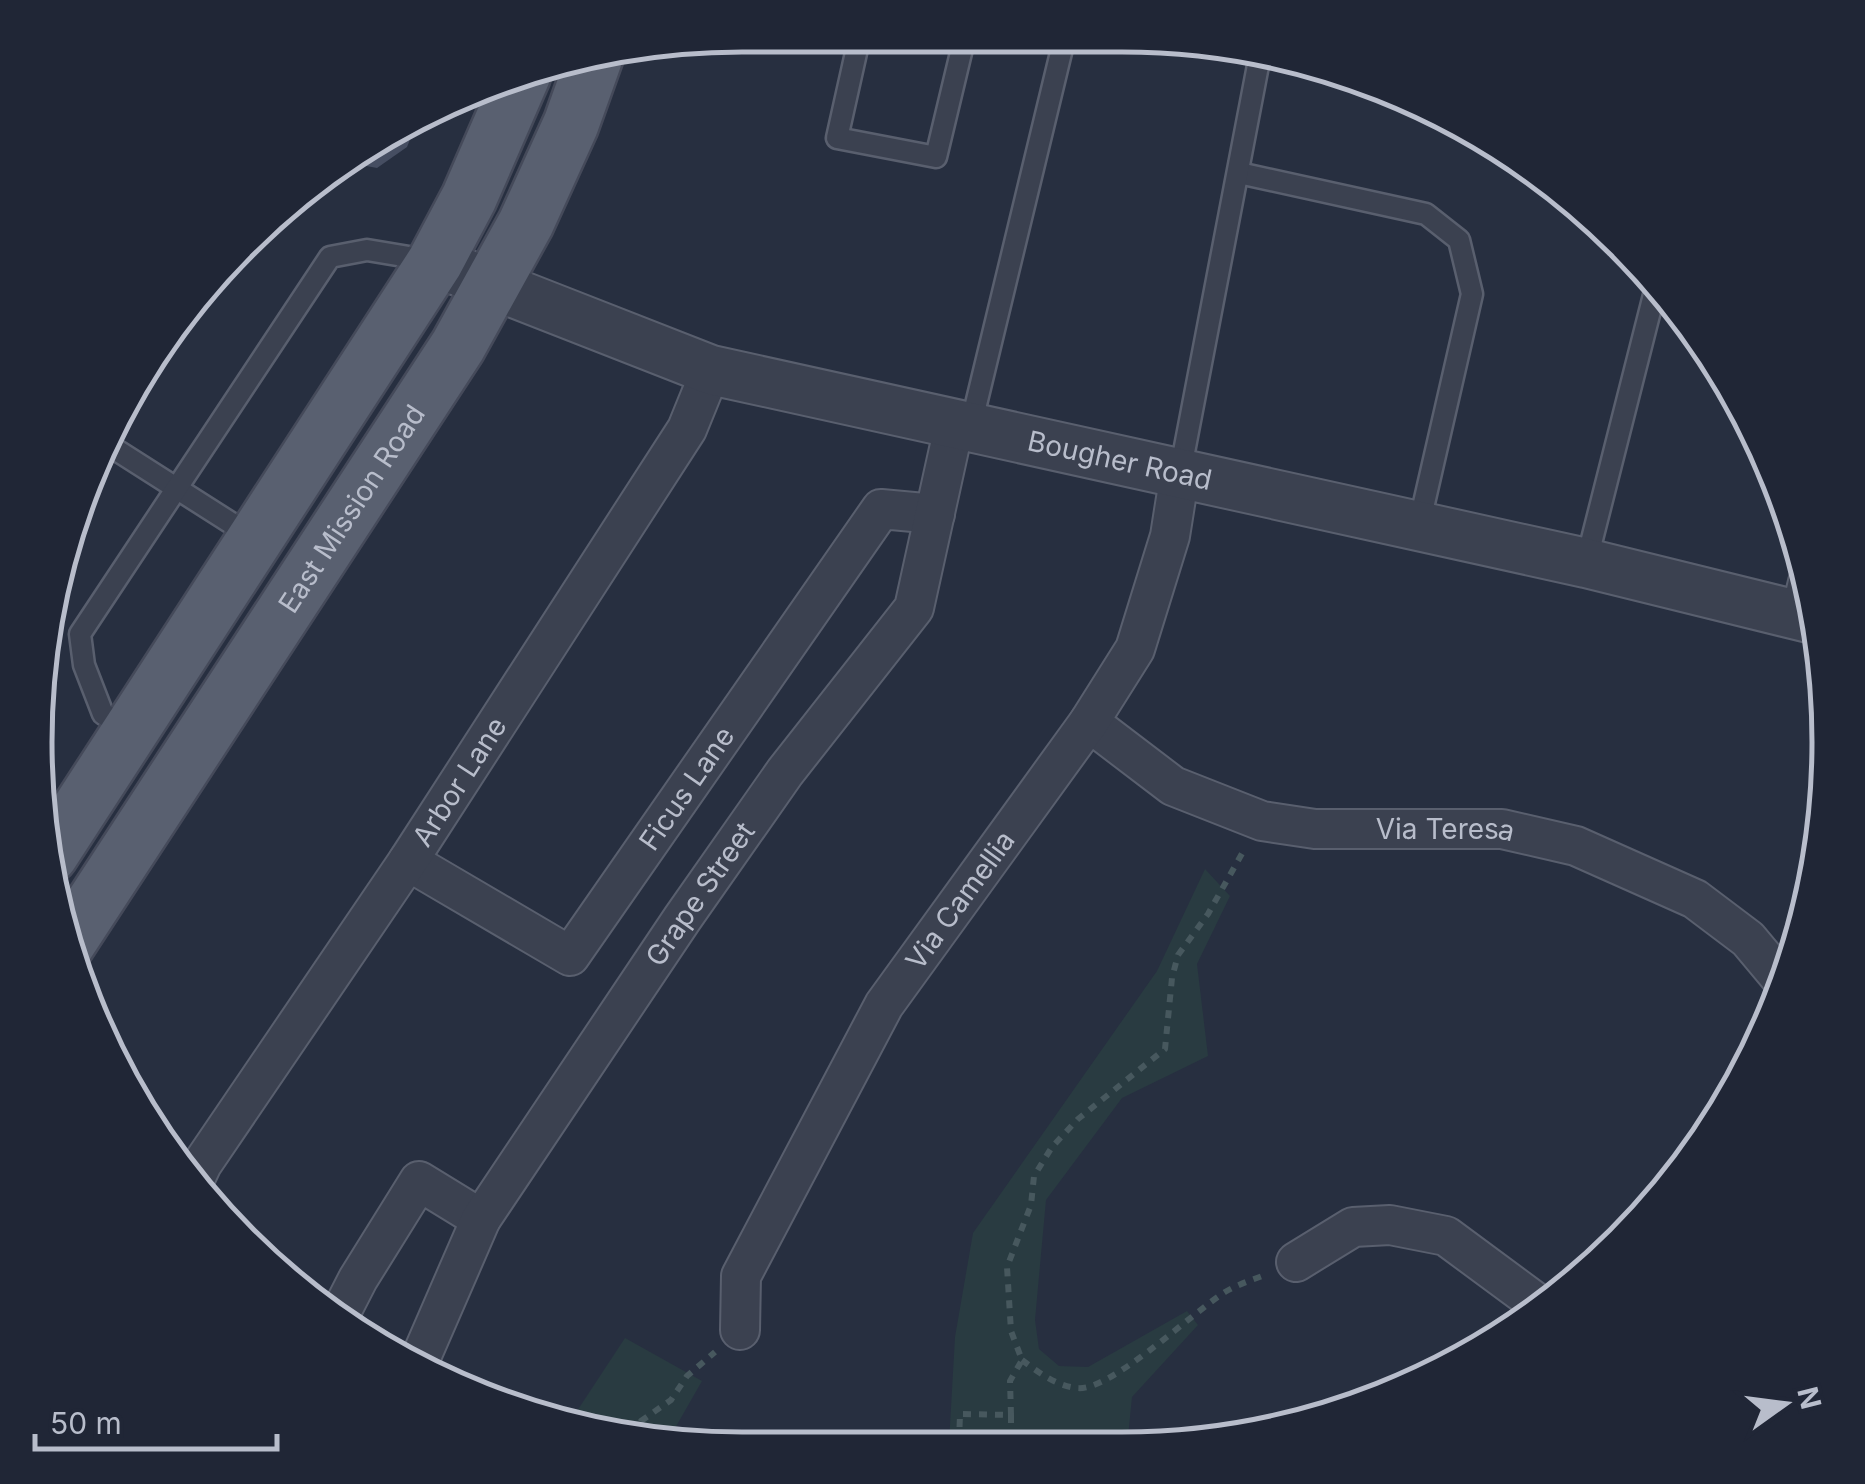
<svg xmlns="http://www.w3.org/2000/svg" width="1865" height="1484" font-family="Inter,sans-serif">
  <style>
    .green { fill: #293b41 }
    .building { fill: #464e62 }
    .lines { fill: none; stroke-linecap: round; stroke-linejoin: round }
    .service-casing { stroke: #595f6e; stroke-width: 25 }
    .minor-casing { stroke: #595f6e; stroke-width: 42 }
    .tertiary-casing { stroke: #595f6e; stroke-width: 52 }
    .primary-casing { stroke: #454a5a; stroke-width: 60 }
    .path { stroke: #47585e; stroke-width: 6; stroke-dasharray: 8 8; stroke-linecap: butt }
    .service { stroke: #3b4150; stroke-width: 20 }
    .minor { stroke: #3b4150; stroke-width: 38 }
    .tertiary { stroke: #3b4150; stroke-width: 48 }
    .primary { stroke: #596070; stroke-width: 55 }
    .labels { text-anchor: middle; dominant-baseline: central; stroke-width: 9; stroke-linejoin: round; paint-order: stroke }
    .street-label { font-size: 28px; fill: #b8bdcb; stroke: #202636 }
    .rim { fill: none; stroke: #b8bdcb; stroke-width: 5 }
  </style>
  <rect width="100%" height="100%" fill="#272f40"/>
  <g class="green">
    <polygon points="1205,869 1230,896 1197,964 1208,1056 1122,1098 1046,1200 1035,1320 1039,1349 1059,1366 1088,1367 1187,1311 1198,1325 1132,1397 1127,1447 949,1443 955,1337 973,1233 1157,971"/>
    <polygon points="625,1338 702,1381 670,1437 605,1436 574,1426 577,1411"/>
  </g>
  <polygon class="building" points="419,117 407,147 377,168 346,162 389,129"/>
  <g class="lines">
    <g class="service-casing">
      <g id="service">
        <polyline points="860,35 837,138 936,157 965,36"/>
        <polyline points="1239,173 1426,214 1459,240 1472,294 1419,525"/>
        <polyline points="971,425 1065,36"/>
        <polyline points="107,444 253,537"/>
        <polyline points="1180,473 1260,55"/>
        <polyline points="1586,563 1655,291"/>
        <polyline points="130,728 103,714 84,665 80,634 330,257 367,250 433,261"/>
      </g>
    </g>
    <g class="minor-casing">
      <g id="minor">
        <polyline points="1800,616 1808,582"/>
        <path id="s1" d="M1089 722 1173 786 1262 821 1315 829H1502L1576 846 1695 899 1748 939 1784 982"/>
        <path id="s2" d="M408 861 570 956 881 509 935 514"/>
        <path id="s3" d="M193 1183 202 1164 408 861 687 429 711 370"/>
        <polyline points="1296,1262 1353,1227 1390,1225 1446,1236 1542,1307"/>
        <polyline points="338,1318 358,1279 419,1181 481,1219"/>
        <path id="s4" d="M740 1330 741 1276 884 1005 1089 722 1135 649 1170 536 1180 473"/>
        <path id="s5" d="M418 1364 481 1219 682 919 785 772 914 608 955 422"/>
      </g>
    </g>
    <g class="tertiary-casing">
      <g id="tertiary">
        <path id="s6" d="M435 262 711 370 1586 563 1817 620"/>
      </g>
    </g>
    <g class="primary-casing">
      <g id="primary">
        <polyline points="50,855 435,262 469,198 523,74"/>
        <path id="s7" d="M67 944 458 346 526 223 571 124 596 54"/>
      </g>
    </g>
    <g class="path">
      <path d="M1022 1360C1038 1372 1056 1386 1077 1388 1110 1392 1193 1312 1225 1292 1239 1284 1254 1279 1268 1274"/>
      <polyline points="1011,1415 1010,1381 1022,1360 1011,1331 1007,1267 1031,1205 1034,1176 1052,1147 1078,1119 1165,1049 1172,978 1178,955 1208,914 1244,850"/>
      <polyline points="634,1436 641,1421 671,1400 687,1376 715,1352"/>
      <polyline points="959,1443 960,1414 1011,1415 1011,1444"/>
    </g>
    <use href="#service" class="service"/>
    <use href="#minor" class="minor"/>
    <use href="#tertiary" class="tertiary"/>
    <use href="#primary" class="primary"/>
  </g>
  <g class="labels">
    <g class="street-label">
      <text stroke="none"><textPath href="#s6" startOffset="715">Bougher Road</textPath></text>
      <text stroke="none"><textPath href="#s7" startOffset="520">East Mission Road</textPath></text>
      <text stroke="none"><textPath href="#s3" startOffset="482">Arbor Lane</textPath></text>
      <text stroke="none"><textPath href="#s2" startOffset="392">Ficus Lane</textPath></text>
      <text stroke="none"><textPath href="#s1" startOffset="385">Via Teresa</textPath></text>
      <text stroke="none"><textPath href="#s5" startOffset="550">Grape Street</textPath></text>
      <text stroke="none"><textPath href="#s4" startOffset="490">Via Camellia</textPath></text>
    </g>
  </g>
  <path d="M0 0H1865V1484H0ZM742 52H1122A690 690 0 0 1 1812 742V742A690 690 0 0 1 1122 1432H742A690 690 0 0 1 52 742V742A690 690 0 0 1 742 52Z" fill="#202636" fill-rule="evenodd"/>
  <path class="rim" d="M742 52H1122A690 690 0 0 1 1812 742V742A690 690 0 0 1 1122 1432H742A690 690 0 0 1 52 742V742A690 690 0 0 1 742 52Z"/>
  <g transform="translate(1785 1404) rotate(76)" stroke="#202636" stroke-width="8" paint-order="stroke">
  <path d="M0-8L18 38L0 25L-18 38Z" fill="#b8bdcb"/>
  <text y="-15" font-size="28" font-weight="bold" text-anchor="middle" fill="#b8bdcb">N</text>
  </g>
  <path d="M35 1434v15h242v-15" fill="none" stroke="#b8bdcb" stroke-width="5"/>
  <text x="50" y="1434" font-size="30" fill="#b8bdcb" stroke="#202636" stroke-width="8" paint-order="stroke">50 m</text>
</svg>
